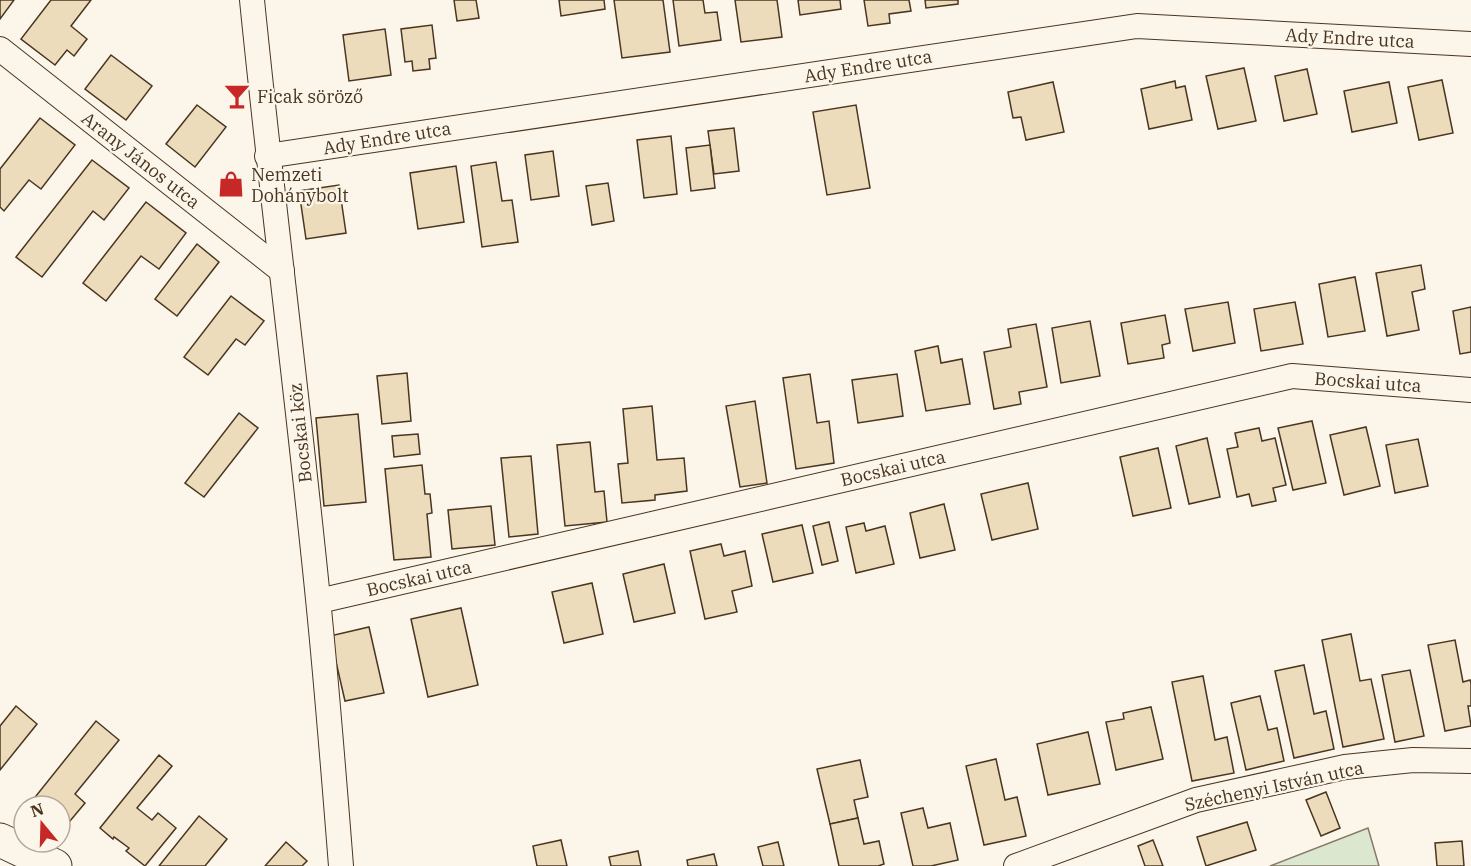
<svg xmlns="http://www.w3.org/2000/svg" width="1471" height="866" font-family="'IBM Plex Serif',serif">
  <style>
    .green { fill: #dce7d0; stroke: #887966; stroke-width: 1.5 }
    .building { fill: #ecdcbc; stroke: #4a3520; stroke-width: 1.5 }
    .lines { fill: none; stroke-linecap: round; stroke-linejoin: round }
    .minor-casing { stroke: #4a3520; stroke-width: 26 }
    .secondary-casing { stroke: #4a3520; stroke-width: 35 }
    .minor { stroke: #fbf6e9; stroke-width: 24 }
    .secondary { stroke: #fbf6e9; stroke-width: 33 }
    .labels { text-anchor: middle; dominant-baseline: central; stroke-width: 4.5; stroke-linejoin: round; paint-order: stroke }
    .street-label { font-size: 18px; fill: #4a3520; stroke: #fbf6e9 }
    .poi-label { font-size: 18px; fill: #4a3520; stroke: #fbf6e9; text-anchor: start }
  </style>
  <rect width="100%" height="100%" fill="#fbf6e9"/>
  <polygon class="green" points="1368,828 1379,866 1270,866"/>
  <g class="building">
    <polygon points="0,0 14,0 0,19"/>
    <polygon points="51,0 91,0 71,26 87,39 74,56 67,50 55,65 21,39"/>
    <polygon points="454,0 476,0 479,18 457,21"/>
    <polygon points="559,0 604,0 605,9 561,16"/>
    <polygon points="614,0 663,0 670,52 622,58"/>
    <polygon points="673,0 703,0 705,13 717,12 721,40 679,46"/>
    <polygon points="735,0 777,0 782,37 741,42"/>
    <polygon points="798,0 840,0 841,9 800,15"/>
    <polygon points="864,0 909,0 911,11 889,14 890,23 868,26"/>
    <polygon points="925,0 958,0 958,4 926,8"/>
    <polygon points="432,25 436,58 429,59 430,69 413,71 412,61 405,62 401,29"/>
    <polygon points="385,29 391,75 349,81 343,35"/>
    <polygon points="111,55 152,86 126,120 85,89"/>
    <polygon points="1244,68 1256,121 1218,129 1206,76"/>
    <polygon points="1307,69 1317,114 1284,121 1275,76"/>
    <polygon points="1442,80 1453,133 1419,140 1408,87"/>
    <polygon points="1175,81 1176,88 1185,86 1192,120 1149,129 1141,89"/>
    <polygon points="1053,82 1064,132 1026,140 1021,117 1013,118 1008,92"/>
    <polygon points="1389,82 1397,123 1352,132 1344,91"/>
    <polygon points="197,105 226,127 195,167 166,144"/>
    <polygon points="856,105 870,188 827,195 813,112"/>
    <polygon points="40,118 75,145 41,189 29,180 4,211 0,207 0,169"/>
    <polygon points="734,128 739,171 714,174 708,131"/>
    <polygon points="671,136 677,194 644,198 637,140"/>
    <polygon points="710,145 715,188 691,191 686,148"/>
    <polygon points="553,151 559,196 531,200 525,155"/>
    <polygon points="92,160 129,188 104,220 93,211 42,277 16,257"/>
    <polygon points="496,162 502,201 512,200 518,242 482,247 471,166"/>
    <polygon points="456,166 464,222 418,229 410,173"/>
    <polygon points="608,183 614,221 592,225 586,186"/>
    <polygon points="339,185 346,233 306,239 299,191"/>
    <polygon points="146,202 186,233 159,269 141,256 106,301 83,283"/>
    <polygon points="197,244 219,262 177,316 155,299"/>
    <polygon points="1421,265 1425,289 1412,292 1419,330 1387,336 1376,273"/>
    <polygon points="1355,277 1365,331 1328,337 1319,284"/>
    <polygon points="231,296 264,321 245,345 236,339 208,375 184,357"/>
    <polygon points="1228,302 1235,343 1193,351 1185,309"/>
    <polygon points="1295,302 1303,344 1261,351 1254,309"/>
    <polygon points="1471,307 1471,352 1460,354 1453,311"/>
    <polygon points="1165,315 1170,343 1162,345 1164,358 1128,364 1121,323"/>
    <polygon points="1090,321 1100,376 1061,383 1052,328"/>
    <polygon points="1036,324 1047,387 1019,392 1021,404 994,409 984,352 1011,347 1008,329"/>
    <polygon points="938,346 941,363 962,359 970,404 926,411 915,351"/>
    <polygon points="407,373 411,421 382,424 377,376"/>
    <polygon points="810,374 817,423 829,421 834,463 796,469 783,378"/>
    <polygon points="897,374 903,416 858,423 852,380"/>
    <polygon points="755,401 767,483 740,487 726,406"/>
    <polygon points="652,406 657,460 684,458 687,491 655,495 655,500 622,503 618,464 628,463 623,409"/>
    <polygon points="239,413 258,428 204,497 185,483"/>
    <polygon points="358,414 366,502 324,506 316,418"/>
    <polygon points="1312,421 1326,483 1293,490 1278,428"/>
    <polygon points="1366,427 1380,486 1344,495 1330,435"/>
    <polygon points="1259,428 1262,441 1275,438 1286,485 1273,488 1276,501 1252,506 1249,494 1237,497 1227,449 1238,447 1235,433"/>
    <polygon points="418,434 420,454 394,457 392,436"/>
    <polygon points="1207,438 1220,497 1189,504 1176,446"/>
    <polygon points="1418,439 1428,486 1395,493 1386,445"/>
    <polygon points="590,442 595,492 604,491 607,522 565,526 557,445"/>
    <polygon points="1158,448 1171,508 1133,516 1120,457"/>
    <polygon points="531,456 538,534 509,537 501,458"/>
    <polygon points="422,465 425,494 430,494 432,513 427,514 431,557 394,560 385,469"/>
    <polygon points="1028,483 1038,529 992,540 981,494"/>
    <polygon points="944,504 955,550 920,558 910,513"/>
    <polygon points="491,506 495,545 452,549 448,510"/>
    <polygon points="829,522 838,561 822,565 813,526"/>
    <polygon points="864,523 866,531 885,526 894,564 856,573 846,527"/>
    <polygon points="802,525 813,573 773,582 762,534"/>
    <polygon points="721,544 724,556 745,551 752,586 732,591 737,612 705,619 690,551"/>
    <polygon points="664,564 675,613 634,622 623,574"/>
    <polygon points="592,583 603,634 564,643 552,592"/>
    <polygon points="461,608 478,685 428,697 411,619"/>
    <polygon points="369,627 384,693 345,701 330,636"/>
    <polygon points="1351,634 1360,681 1371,679 1384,739 1343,747 1322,640"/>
    <polygon points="1455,640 1463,682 1470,680 1471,683 1471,706 1468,706 1471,726 1445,731 1428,645"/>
    <polygon points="1304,665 1314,714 1326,711 1334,749 1294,758 1275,671"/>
    <polygon points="1410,670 1424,736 1395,742 1382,675"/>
    <polygon points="1203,676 1215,740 1227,737 1234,773 1192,781 1172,682"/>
    <polygon points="1260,696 1268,730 1277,728 1284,761 1246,770 1231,703"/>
    <polygon points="16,706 37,724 0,770 0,726"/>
    <polygon points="1151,707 1163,759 1116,770 1106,722 1124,719 1123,713"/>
    <polygon points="96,721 119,740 75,794 85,803 60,833 60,806 28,806"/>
    <polygon points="1088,732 1100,784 1048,795 1037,744"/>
    <polygon points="159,755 172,766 137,808 152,820 158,813 176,828 145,866 126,851 129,848 114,837 113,839 100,828"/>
    <polygon points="996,759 1005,800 1017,797 1026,836 984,845 966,766"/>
    <polygon points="860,760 868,797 854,800 858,818 830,824 817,769"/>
    <polygon points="1326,792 1340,828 1321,836 1306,800"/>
    <polygon points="923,808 928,828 950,823 958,860 931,866 913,866 901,813"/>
    <polygon points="199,816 227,839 205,866 159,866"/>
    <polygon points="858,818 864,844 879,841 884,864 878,866 839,866 830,824"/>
    <polygon points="1247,822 1256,850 1206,866 1197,837"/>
    <polygon points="561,840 567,866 537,866 533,846"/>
    <polygon points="1153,840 1163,866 1145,866 1138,846"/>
    <polygon points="1462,841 1464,866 1437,866 1435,843"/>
    <polygon points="286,842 307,861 302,866 265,866"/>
    <polygon points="778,842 784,866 763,866 758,847"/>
    <polygon points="638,851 641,866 611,866 609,857"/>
    <polygon points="714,854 717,866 688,866 687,860"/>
  </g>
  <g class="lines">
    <g class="minor-casing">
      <g id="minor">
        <path d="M252 0C272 200 298 399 318 599 327 688 334 777 341 866"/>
        <polyline points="0,49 282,271"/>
        <polyline points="267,156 1137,26 1471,44"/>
        <polyline points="319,601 1292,376 1471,390"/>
        <polyline points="1016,866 1196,800 1345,767 1413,760 1471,761"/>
      </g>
    </g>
    <g class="secondary-casing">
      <polyline id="secondary" points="0,840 55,866"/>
    </g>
    <use href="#minor" class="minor"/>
    <use href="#secondary" class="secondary"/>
  </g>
  <defs>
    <g id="bar-bare" transform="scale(2.07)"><path d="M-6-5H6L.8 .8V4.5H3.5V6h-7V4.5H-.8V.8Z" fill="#c62828" stroke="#fbf6e9" stroke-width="2.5" paint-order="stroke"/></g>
    <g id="shop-bare" transform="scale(2.07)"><path d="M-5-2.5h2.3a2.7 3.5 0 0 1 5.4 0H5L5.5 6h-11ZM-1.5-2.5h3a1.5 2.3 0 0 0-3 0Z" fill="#c62828" stroke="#fbf6e9" stroke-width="2.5" paint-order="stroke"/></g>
  </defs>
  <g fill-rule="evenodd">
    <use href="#bar-bare" x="237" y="96"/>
    <use href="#shop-bare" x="231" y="184"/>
  </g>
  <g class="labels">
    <g class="street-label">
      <text transform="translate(1350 38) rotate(3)">Ady Endre utca</text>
      <text transform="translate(868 66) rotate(-9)">Ady Endre utca</text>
      <text transform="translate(387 138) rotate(-9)">Ady Endre utca</text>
      <text transform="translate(141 160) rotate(38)">Arany János utca</text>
      <text transform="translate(1368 382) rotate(4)">Bocskai utca</text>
      <text transform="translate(300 433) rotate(-96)">Bocskai köz</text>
      <text transform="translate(893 468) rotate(-13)">Bocskai utca</text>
      <text transform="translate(419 578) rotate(-13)">Bocskai utca</text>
      <text transform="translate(1274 786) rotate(-12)">Széchenyi István utca</text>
    </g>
    <g class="poi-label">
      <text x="257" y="96">Ficak söröző</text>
      <text x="251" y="174">Nemzeti<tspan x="251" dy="21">Dohánybolt</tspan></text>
    </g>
  </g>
  <g transform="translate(42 824) rotate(341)"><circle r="28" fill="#fbf6e9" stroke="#b4a999" stroke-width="1.5"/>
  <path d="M0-4.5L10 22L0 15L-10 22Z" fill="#c62828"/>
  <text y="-9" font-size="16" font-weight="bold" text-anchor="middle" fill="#4a3520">N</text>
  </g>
</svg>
